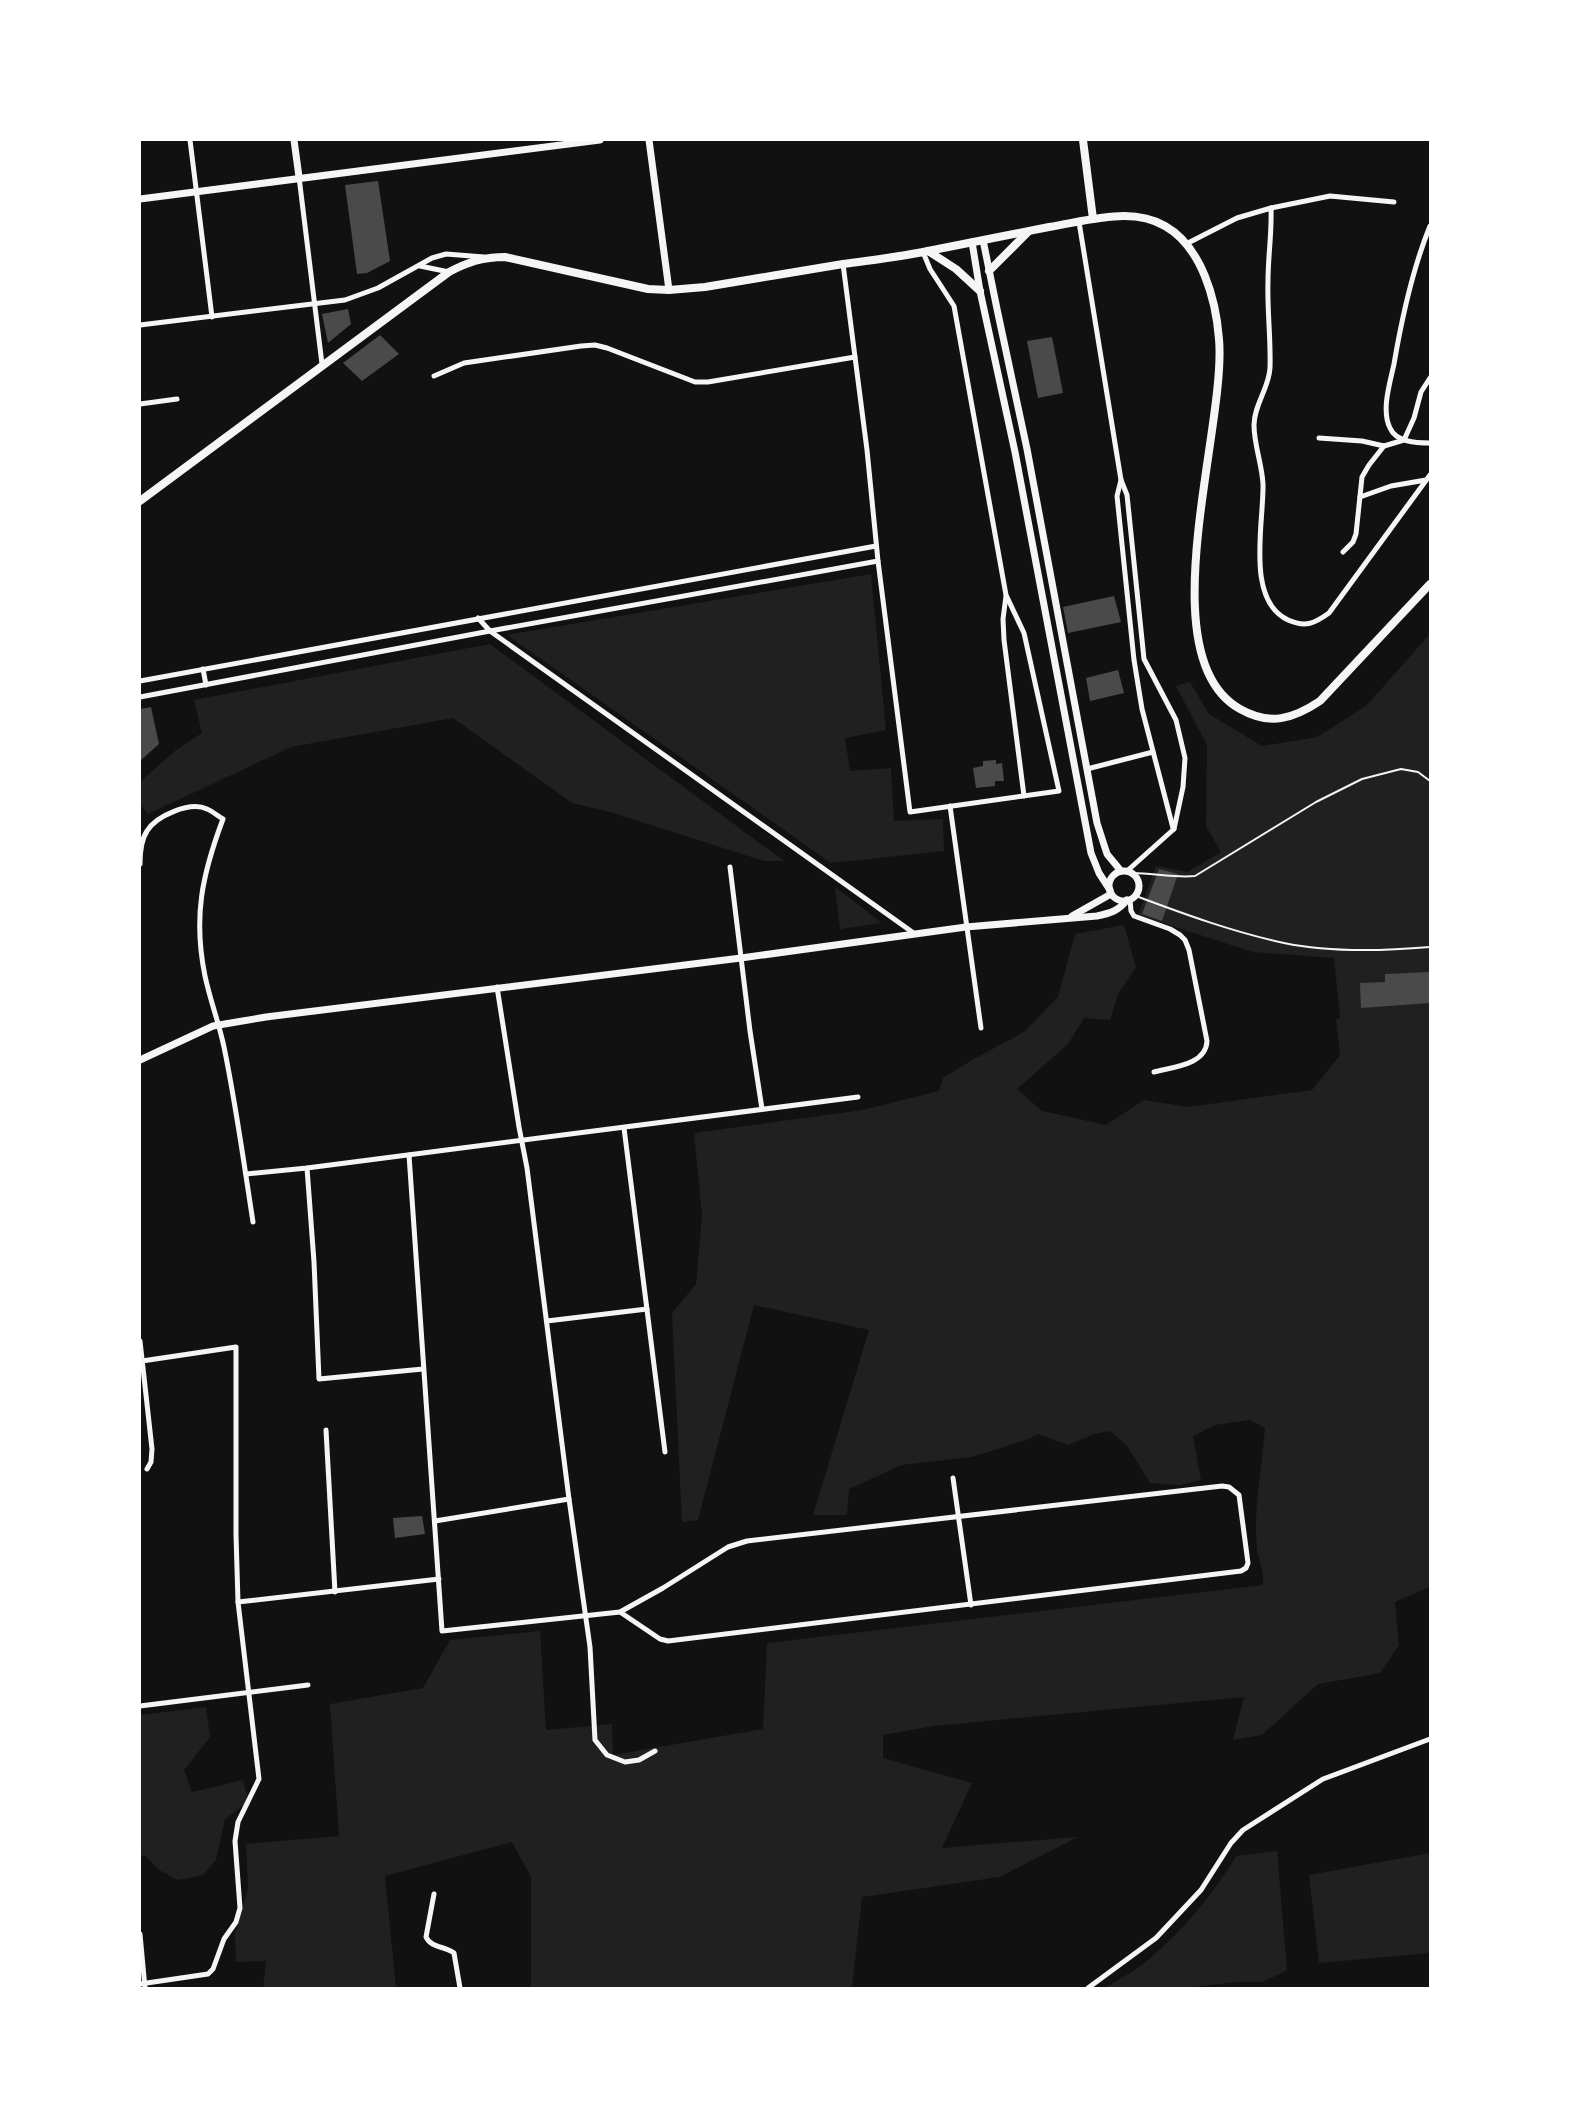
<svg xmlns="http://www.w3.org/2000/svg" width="1570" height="2128" font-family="Roboto,sans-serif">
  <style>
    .green { fill: #202020 }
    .building { fill: #4a4a4a }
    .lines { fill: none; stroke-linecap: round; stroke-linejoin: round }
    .service { stroke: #f5f5f5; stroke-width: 2 }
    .minor { stroke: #f5f5f5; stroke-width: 5 }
    .tertiary { stroke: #f5f5f5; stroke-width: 7 }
    .secondary { stroke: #f5f5f5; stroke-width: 8 }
  </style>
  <rect width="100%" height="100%" fill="#111"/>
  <g class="green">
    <polygon points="871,574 886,730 845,738 850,771 891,768 894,821 943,819 944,851 831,863 507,635"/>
    <path d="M1430 634V1587L1395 1602 1399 1645 1380 1673 1318 1684 1262 1735 1233 1740 1244 1697 933 1726 883 1735V1758L972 1783 942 1848 1078 1837 999 1877 862 1897 852 1988H531V1877L512 1842 385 1876 396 1988H263L266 1961 236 1962 235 1933 248 1889 246 1844 339 1836 330 1704 423 1688 450 1640 540 1631 546 1730 612 1724 613 1755 763 1729 767 1643 1263 1585C1264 1568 1259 1563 1257 1548 1253 1509 1262 1468 1265 1428L1249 1420 1215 1425 1193 1436 1201 1480 1180 1485 1150 1483 1127 1446 1110 1431 1094 1434 1068 1445 1038 1434 1029 1439 972 1457 902 1465 849 1489 847 1515H813L869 1330 754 1305 698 1520 682 1522 672 1313 696 1284 702 1215 694 1133 863 1110 939 1091 943 1078 972 1060 1024 1032 1058 997 1075 934 1124 925 1136 967 1118 994 1110 1020 1084 1018 1068 1044 1017 1089 1042 1111 1106 1125 1144 1100 1188 1107 1312 1090 1340 1055 1336 1019 1340 1018 1334 958 1253 952 1138 915 1156 866 1188 872 1221 852 1206 826 1207 745 1176 686 1190 682 1209 714 1262 746 1317 737 1366 706Z"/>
    <polygon points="490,644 784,861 764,861 610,812 572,803 453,718 291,747 148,814 140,804 140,782 176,750 202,733 194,700"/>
    <polygon points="835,887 882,923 840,929"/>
    <polygon points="206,1707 210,1737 184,1770 192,1792 243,1780 248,1802 225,1819 216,1860 203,1875 178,1880 159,1870 145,1855 140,1857 140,1715"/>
    <path d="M1277 1851 1287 1970 1263 1982H1236L1185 1988H1105C1119 1979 1135 1971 1148 1960 1183 1931 1213 1894 1236 1856Z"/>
    <polygon points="1430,1853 1430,1953 1319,1963 1309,1875"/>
  </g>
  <g class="building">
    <polygon points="378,181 390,261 367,273 357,274 345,185"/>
    <polygon points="348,309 351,324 328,343 322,314"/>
    <polygon points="380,335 399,354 362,381 343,363"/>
    <polygon points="1052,337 1063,393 1038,398 1027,341"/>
    <polygon points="1114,596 1121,622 1068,633 1063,607"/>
    <polygon points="1118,670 1124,693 1090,701 1086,678"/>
    <polygon points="151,707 159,744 140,761 140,709"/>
    <polygon points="996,760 996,764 1002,763 1004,781 995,781 995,786 976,788 973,768 983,766 983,761"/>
    <polygon points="1159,869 1178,874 1162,921 1142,914"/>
    <polygon points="1430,972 1430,1003 1361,1008 1360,983 1385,982 1385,974"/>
    <polygon points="422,1516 425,1534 395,1538 393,1518"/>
  </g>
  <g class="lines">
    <g class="service">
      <path d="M1132 873C1153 873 1174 878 1195 876L1316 802 1362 779 1401 769 1418 772 1430 781"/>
      <path d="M1136 896C1184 914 1233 932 1284 943 1331 953 1383 951 1430 947"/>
    </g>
    <g class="minor">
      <polyline points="190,140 212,317"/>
      <polyline points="299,177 322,364"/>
      <polyline points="1271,208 1330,196 1394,202"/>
      <polyline points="1079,222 1121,480 1127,495 1144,659 1176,720 1185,758 1183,787 1174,829"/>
      <path d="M1430 226C1412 270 1402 317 1394 364 1390 383 1381 410 1390 428 1396 442 1416 443 1430 443"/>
      <path d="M1186 244 1237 218 1271 208C1272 233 1268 256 1268 281 1267 310 1271 339 1270 368 1269 388 1254 405 1254 425 1254 445 1262 464 1263 484 1264 522 1245 600 1288 620 1306 628 1315 623 1329 613L1430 475"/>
      <polyline points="843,264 867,450 878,561 910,812 1059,791 1024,633 1006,595 954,306 930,269 923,252"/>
      <polyline points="420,266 449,272"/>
      <polyline points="140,325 345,300 378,288 432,258 446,254 484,257"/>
      <polyline points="434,376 464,363 581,346 595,345 607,348 695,382 708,382 855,357"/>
      <polyline points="140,404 177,399"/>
      <polyline points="1319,438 1362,441 1384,446 1404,440 1414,418 1421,392 1430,378"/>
      <polyline points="1121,480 1117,496 1134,660 1142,709 1173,828"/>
      <polyline points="1360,497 1391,486 1426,480"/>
      <polyline points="1343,552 1353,542 1356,534 1362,477 1369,465 1384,446"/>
      <polyline points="1006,596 1003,619 1004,640 1024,796"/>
      <polyline points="478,618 490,631 915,934"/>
      <polyline points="203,669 206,685"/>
      <polyline points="140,681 876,546"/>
      <polyline points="140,697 490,631 878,561"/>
      <polyline points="1087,769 1153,752"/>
      <polyline points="950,806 981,1028"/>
      <path d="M140 864C140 853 141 840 147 831 156 816 190 801 207 809 212 811 218 816 223 819 202 875 193 917 205 976 210 1000 219 1023 224 1047 236 1105 244 1164 253 1222"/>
      <polyline points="730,867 750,1031 762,1109"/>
      <polyline points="1127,871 1174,829"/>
      <path d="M1130 900 1131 911 1134 916 1170 929 1180 935 1185 940 1189 950 1207 1041C1206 1065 1173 1067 1154 1072"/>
      <polyline points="497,987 519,1127 527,1168 569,1499 590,1647 595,1740 607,1755 625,1762 639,1760 655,1751"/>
      <polyline points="624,1128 665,1452"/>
      <polyline points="409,1155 442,1631 620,1612 663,1588 728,1547 747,1541 1222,1486 1229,1487 1239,1495 1248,1563 1246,1568 1241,1571 668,1641 660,1639 620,1612"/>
      <polyline points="307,1168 314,1262 319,1379 423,1369"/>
      <polyline points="246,1174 307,1168 858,1097"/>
      <polyline points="547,1321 647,1309"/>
      <polyline points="140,1341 152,1449 151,1462 147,1469"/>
      <polyline points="326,1430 335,1592"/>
      <polyline points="953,1478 971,1605"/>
      <polyline points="435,1521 569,1499"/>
      <polyline points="238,1602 439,1579"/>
      <polyline points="140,1706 308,1685"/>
      <path d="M434 1894 426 1937C431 1948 445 1946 454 1953L460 1988"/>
      <polyline points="140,1934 145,1988"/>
      <polyline points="140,1984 208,1974 213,1969 224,1939 236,1922 240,1908 235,1841 238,1822 259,1779 238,1602 236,1535 236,1347 142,1361"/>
      <polyline points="1088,1988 1156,1938 1201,1890 1231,1843 1243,1830 1323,1779 1430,1739"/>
    </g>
    <g class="tertiary">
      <polyline points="294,140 299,177"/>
      <polyline points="649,140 669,290"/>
      <polyline points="140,199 600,140"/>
      <polyline points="983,240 997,309 1027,449 1097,823 1107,854 1121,871"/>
      <polyline points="972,242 980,291 1015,452 1091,853 1099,873 1110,890"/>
      <circle cx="1124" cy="886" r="15"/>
      <polyline points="1072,916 1111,894"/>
      <path d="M140 1060 213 1026 266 1017 741 958 966 927 1097 916C1111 913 1118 911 1127 900"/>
    </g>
    <g class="secondary">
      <polyline points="1083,140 1093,219"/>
      <polyline points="928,251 956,269 980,291"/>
      <polyline points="989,271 1028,232"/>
      <path d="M140 501 449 272C468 262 483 257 505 257L648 289 669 290 705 287C751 279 797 272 843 264 871 260 900 257 928 251 968 243 1009 235 1049 227 1074 223 1099 216 1124 216 1138 216 1153 219 1165 226 1202 247 1216 300 1219 339 1227 427 1147 657 1240 709 1270 726 1293 719 1320 701L1430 584"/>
    </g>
  </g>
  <rect width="1570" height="2128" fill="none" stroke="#ffffff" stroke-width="282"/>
</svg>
